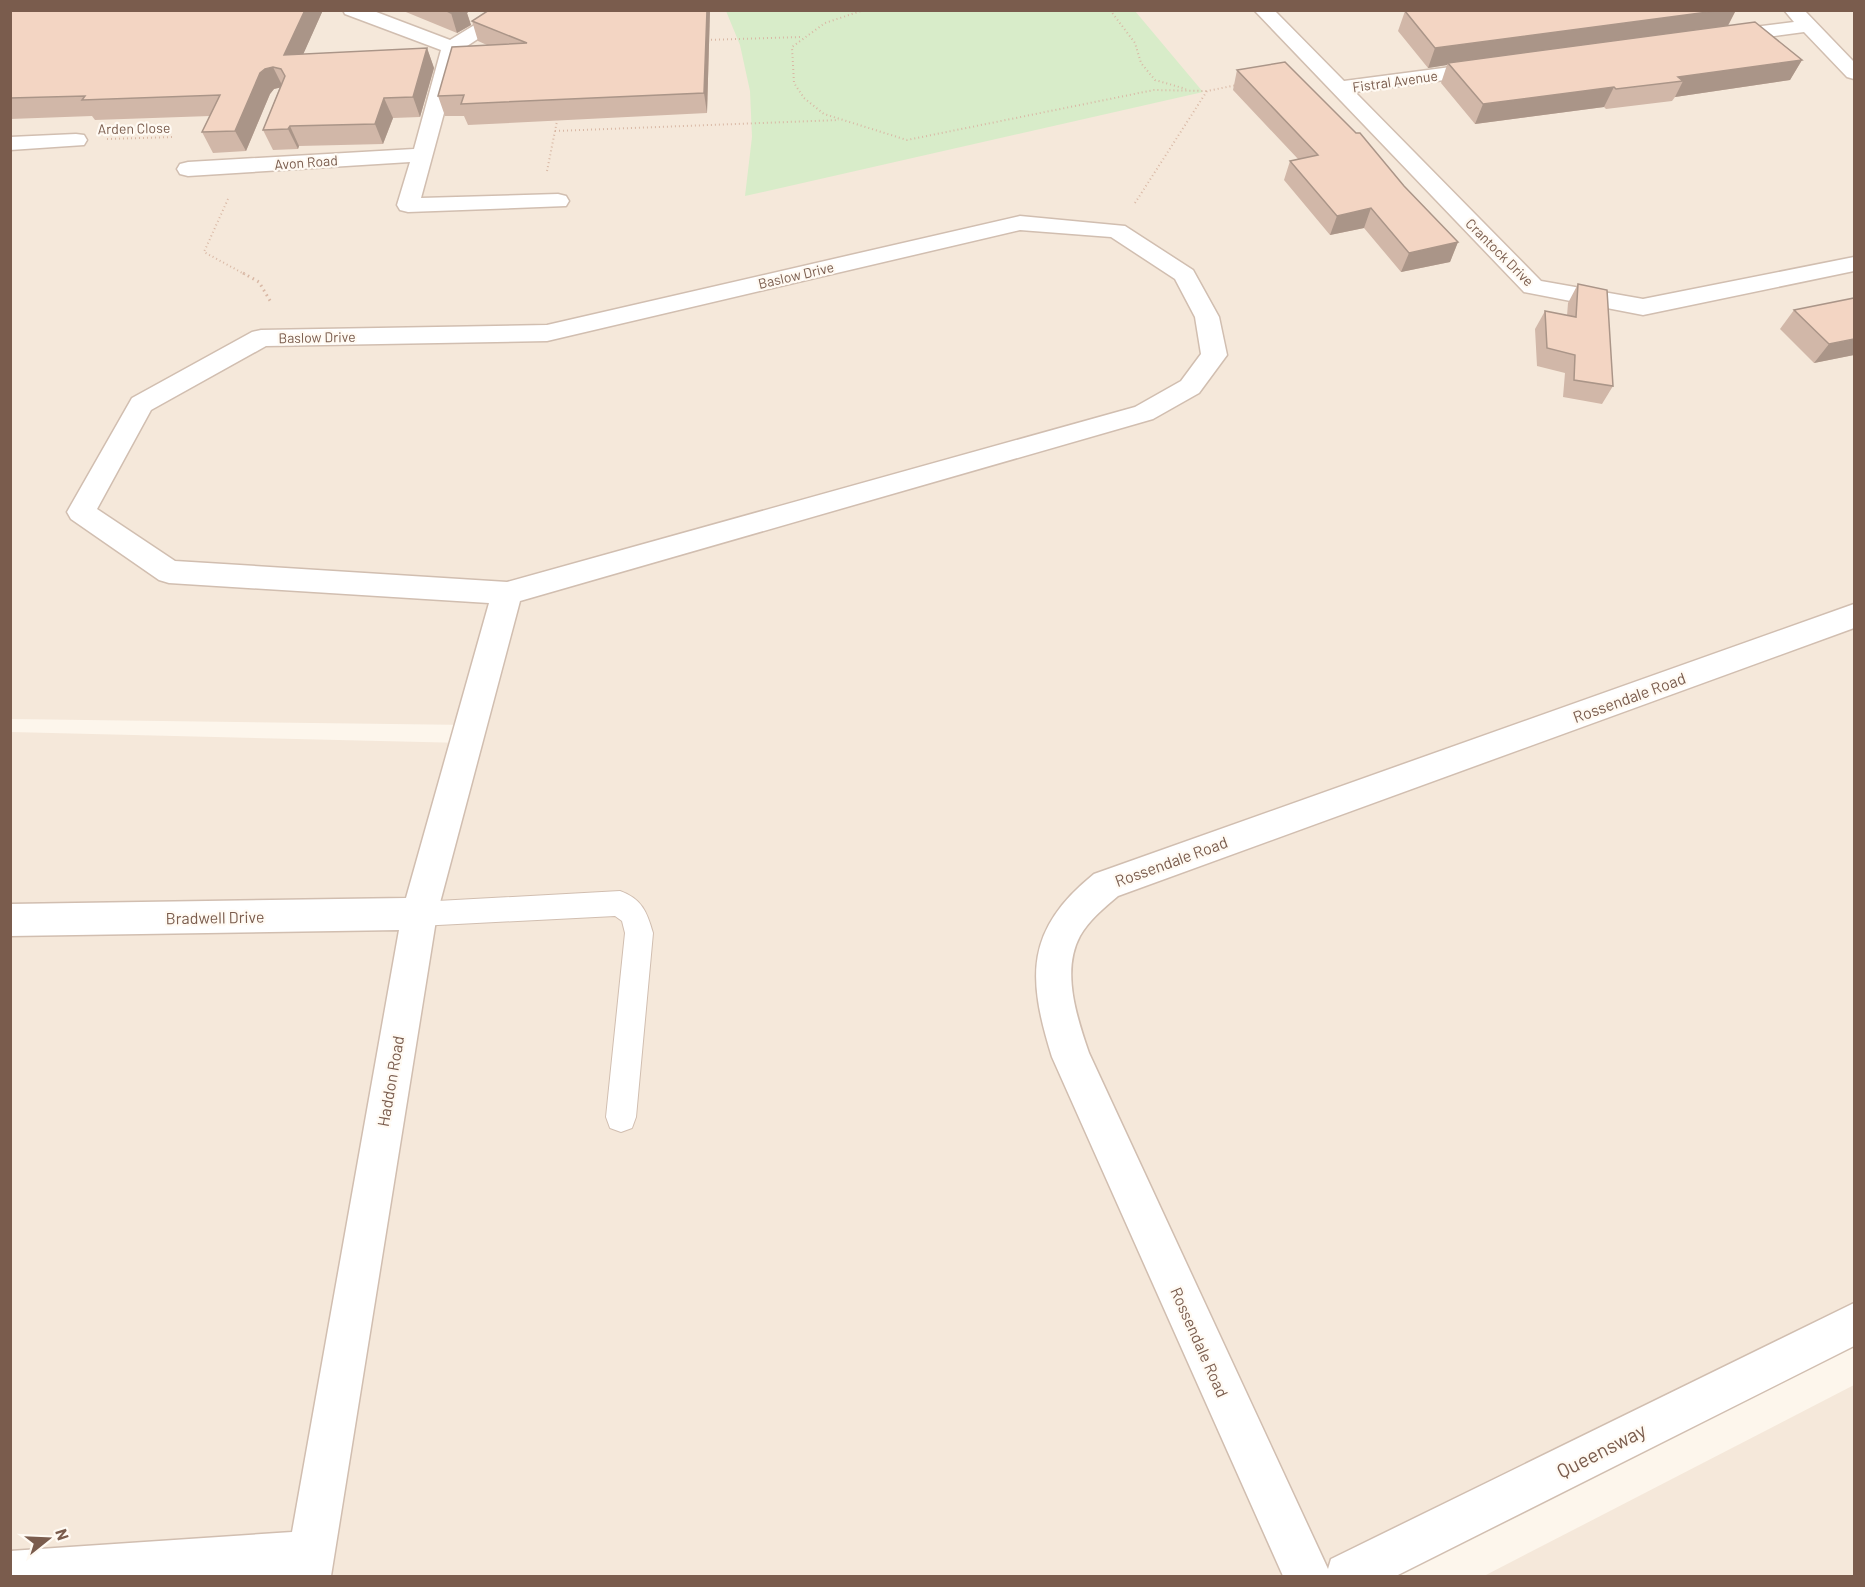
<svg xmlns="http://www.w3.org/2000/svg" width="1865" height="1587" font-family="Barlow,sans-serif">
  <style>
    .residential { fill: #f5e8da }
    .green { fill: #d8ecc9 }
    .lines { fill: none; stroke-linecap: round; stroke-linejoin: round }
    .lane-casing { stroke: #d1beb0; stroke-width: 2 }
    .street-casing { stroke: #d1beb0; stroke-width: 3 }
    .path-far1 { stroke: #d9b8a5; stroke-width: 2; stroke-dasharray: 1 3; stroke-linecap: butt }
    .path { stroke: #d9b8a5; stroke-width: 3; stroke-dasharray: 1.5 4; stroke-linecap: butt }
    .lane { fill: #fff; fill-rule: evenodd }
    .street { fill: #fff; fill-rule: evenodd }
    .wall { fill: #d1b7a8 }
    .shaded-wall { fill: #aa9588 }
    .building { fill: #f3d5c3; stroke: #aa9588; stroke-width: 1.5 }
    .labels { text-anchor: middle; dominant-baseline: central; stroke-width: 4.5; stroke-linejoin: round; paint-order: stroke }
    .far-street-label { font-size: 14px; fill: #7a5c4d; stroke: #fffaf3 }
    .street-label { font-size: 16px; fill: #7a5c4d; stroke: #fffaf3 }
    .near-street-label { font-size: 20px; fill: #7a5c4d; stroke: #fffaf3 }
  </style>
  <rect width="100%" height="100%" fill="#fdf6ec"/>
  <g class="residential">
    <polygon points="11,11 1854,11 1854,1324 1348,1576 11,1576 11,732 465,743 470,725 11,719"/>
    <polygon points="1854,1385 1854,1576 1484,1576"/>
  </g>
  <polygon class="green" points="726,11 1135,11 1203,92 745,196 752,137 750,91 740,45"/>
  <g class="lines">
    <g class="lane-casing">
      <path id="lane" d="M620 891C642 899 647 912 653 933L636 1117 632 1128 621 1132 610 1128 606 1117 625 933 622 921 615 916 419 926 409 923 405 914 409 905 419 902Z"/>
    </g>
    <g class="street-casing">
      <g id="street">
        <polygon points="343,10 371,10 450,40 499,10 522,10 461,50 421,198 558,194 566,196 569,201 566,206 408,212 400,210 397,205 410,162 188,176 180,174 177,169 180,164 188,162 414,149 441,50 345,14"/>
        <polygon points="1254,10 1274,10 1344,81 1489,62 1496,64 1499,68 1496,72 1489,74 1355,92 1541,281 1643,299 1854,257 1854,271 1643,315 1524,292"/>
        <polygon points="1784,10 1804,10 1854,62 1854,79 1847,77 1804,32 1722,43 1715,41 1712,37 1715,33 1722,31 1794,22"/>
        <polygon points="76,134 84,135 87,140 84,145 10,150 10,137"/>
        <path d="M1020 216 1125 226 1193 270 1219 317 1227 355 1199 393 1153 419 520 601 437 914 331 1576H10V1551L292 1532 399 930 10 936V904L406 898 489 603 169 583 159 580 71 519 67 512 132 398 252 332 261 330 547 325ZM1020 230 1111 237 1175 279 1195 317 1201 354 1181 381 1135 407 507 582 175 561 97 509 151 410 266 346 547 341Z"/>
        <path d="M1854 604V628L1118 896C1104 908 1089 920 1080 936 1061 971 1077 1018 1089 1053L1328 1569 1331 1559 1854 1303V1346L1396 1576H1283L1052 1057C1027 977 1025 930 1094 874Z"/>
      </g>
    </g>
    <g class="path-far1">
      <polyline points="864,10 825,23 792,47 794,83 804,98 824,114 907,140 1154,90 1207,91"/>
      <polyline points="1110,10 1135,43 1141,63 1155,80 1186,89"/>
      <polyline points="707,40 801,37"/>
      <polyline points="555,131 839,120"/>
      <polyline points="107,139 174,137"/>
      <polyline points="547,171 558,116"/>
      <polyline points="228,199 204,252 246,275"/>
      <polyline points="1135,203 1207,91 1237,85"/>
    </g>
    <polyline class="path" points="243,273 259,282 272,304"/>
    <use href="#lane" class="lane"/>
    <use href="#street" class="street"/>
  </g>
  <g class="wall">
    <polygon points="10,10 323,10 303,54 427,48 434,68 420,117 393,118 383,144 299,146 298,149 273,150 263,130 280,87 274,89 270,94 246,151 213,153 202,132 210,116 95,120 92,116 10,119"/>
    <polygon points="401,10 470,10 467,13 471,25 457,33"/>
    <polygon points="710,10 707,113 468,125 464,116 445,116 438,96 487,45 478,41 472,21"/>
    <polygon points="1412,10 1736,10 1728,26 1802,60 1790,80 1675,97 1672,101 1606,109 1604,107 1475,124 1441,83 1447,65 1428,68 1398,31 1405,11"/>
    <polygon points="1237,70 1404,186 1458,242 1450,262 1401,272 1364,228 1330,235 1284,180 1290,161 1298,159 1233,90"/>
    <polygon points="1578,284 1613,386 1602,404 1563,397 1565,373 1537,366 1535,329 1545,311 1567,316 1568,303"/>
    <polygon points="1794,310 1854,355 1814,363 1780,329"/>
  </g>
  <g class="shaded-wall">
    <polygon points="305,10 323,10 294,75 284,55"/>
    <polygon points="445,10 470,10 467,13 471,25 457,33 451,13"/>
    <polygon points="707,10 710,10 707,113 704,93"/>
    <polygon points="1723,10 1736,10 1726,29 1448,63 1447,65 1428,68 1435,48"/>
    <polygon points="427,48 434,68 420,117 413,97"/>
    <polygon points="1802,60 1790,80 1675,97 1683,81 1678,77"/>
    <polygon points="273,67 283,87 274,89 270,94 246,151 235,131 260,73 265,69"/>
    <polygon points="1614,87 1604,107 1475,124 1483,104"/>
    <polygon points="384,98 393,118 383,144 375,124"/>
    <polygon points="290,126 299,146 298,149 288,129"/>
    <polygon points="1371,208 1364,228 1330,235 1337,216"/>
    <polygon points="1458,242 1450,262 1401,272 1409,253"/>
    <polygon points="1854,339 1854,355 1814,363 1829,344"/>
  </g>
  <g class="building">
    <polygon points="10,10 305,10 284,55 427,48 413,97 384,98 375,124 290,126 288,129 263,130 285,76 281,69 273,67 265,69 260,73 235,131 202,132 220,95 82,100 85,96 10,98"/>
    <polygon points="445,10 455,10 451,13"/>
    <polygon points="489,10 707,10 704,93 461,104 464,95 438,96 452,47 527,43 472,21"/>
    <polygon points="1412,10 1723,10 1435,48 1405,11"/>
    <polygon points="1755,22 1802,60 1678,77 1683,81 1616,89 1614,87 1483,104 1448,63"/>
    <polygon points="1285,62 1356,133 1360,133 1404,186 1458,242 1409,253 1371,208 1337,216 1290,161 1318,155 1237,70"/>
    <polygon points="1578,284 1607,290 1613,386 1574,380 1575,355 1547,348 1545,311 1576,317"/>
    <polygon points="1854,298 1854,339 1829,344 1794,310"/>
  </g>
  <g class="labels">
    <g class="far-street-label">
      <text transform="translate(1395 81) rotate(-8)">Fistral Avenue</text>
      <text transform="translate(134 128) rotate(-1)">Arden Close</text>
      <text transform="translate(306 162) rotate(-4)">Avon Road</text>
      <text transform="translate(1500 252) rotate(45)">Crantock Drive</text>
      <text transform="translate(796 275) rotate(-13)">Baslow Drive</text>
      <text transform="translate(317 337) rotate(-1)">Baslow Drive</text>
    </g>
    <g class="street-label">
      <text transform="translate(1629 697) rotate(-20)">Rossendale Road</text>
      <text transform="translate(1171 861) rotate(-20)">Rossendale Road</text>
      <text transform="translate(215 917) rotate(-1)">Bradwell Drive</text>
      <text transform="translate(390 1081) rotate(-80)">Haddon Road</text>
      <text transform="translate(1200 1342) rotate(66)">Rossendale Road</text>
    </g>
    <g class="near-street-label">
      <text transform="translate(1601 1450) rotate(-27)">Queensway</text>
    </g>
  </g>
  <rect width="1865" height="1587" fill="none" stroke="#7a5c4d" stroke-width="24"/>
  <g transform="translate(48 1539) rotate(72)" stroke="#fffaf3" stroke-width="4.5" paint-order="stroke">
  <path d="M0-4.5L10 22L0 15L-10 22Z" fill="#7a5c4d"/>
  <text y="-9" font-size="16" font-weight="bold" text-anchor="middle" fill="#7a5c4d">N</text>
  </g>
</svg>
